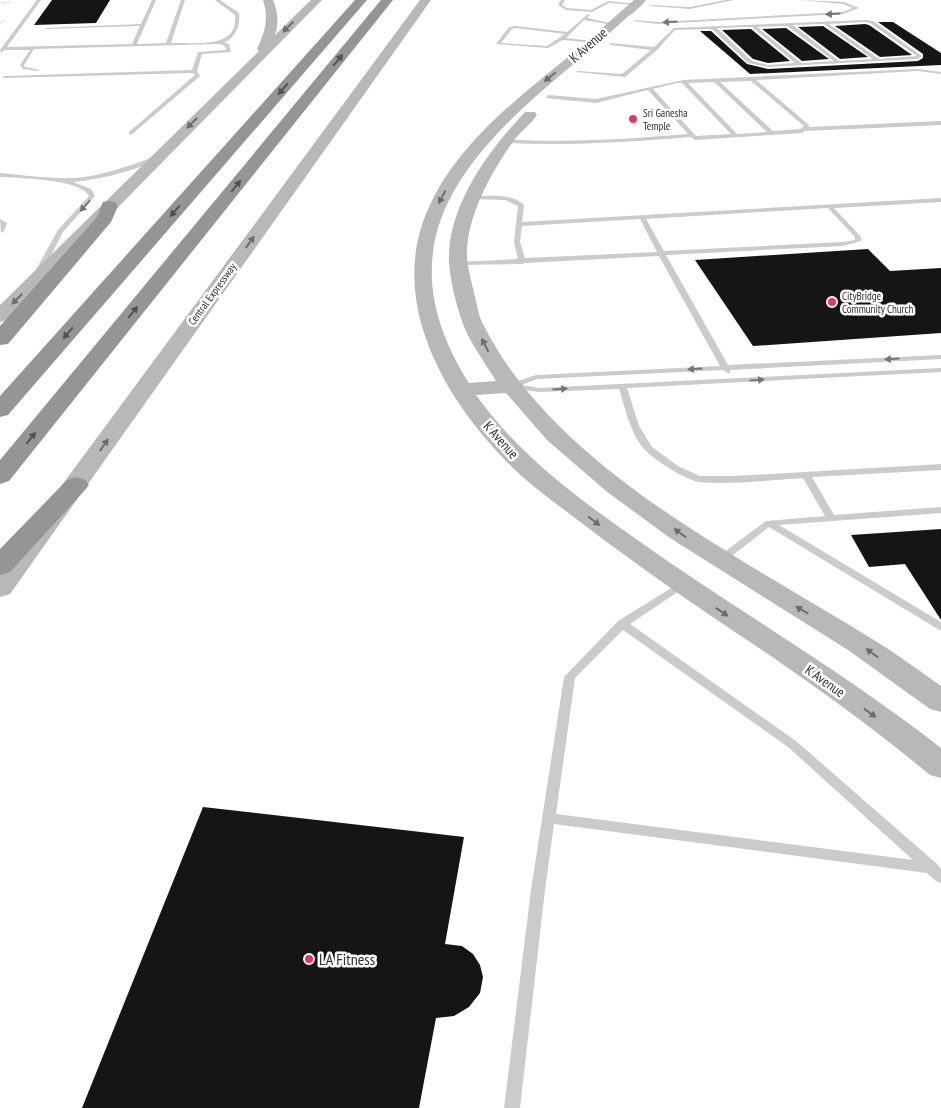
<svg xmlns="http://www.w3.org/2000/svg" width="941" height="1108" font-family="'PT Sans Narrow',sans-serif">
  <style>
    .building { fill: #151515 }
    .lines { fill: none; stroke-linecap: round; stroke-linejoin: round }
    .path { stroke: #cbcbcb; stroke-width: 1; stroke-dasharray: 1 1; stroke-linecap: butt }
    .lane { fill: #cbcbcb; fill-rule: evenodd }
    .secondary { fill: #b8b8b8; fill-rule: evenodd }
    .highway { fill: #959595; fill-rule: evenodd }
    .oneway { fill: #757575 }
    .oneway2 { fill: #6c6c6c }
    .oneway3 { fill: #525252 }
    .poi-dot { fill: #dc3964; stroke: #fff; stroke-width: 2 }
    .labels { text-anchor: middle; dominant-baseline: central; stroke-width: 5; stroke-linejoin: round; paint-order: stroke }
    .far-poi-label { font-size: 11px; fill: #2e2e2e; stroke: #fff; text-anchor: start }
    .far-street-label { font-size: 11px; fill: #2e2e2e; stroke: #fff }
    .street-label { font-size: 14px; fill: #2e2e2e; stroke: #fff }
    .near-poi-label { font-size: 16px; fill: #2e2e2e; stroke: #fff; text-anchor: start }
  </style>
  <rect width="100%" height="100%" fill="#fff"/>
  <g class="building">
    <polygon points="52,0 110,0 96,23 34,25"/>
    <polygon points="878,22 893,22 941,53 941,65 750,74 700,31 711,31 747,64 768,69 918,61 923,58 923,54"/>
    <polygon points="865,24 869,25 912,55 880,57 835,26"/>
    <polygon points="823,26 868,57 840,59 798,27"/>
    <polygon points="786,28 829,59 802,61 762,29"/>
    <polygon points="751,29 790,61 768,63 753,59 722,30"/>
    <polygon points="868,249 890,271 941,268 941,333 753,346 695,260"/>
    <polygon points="941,529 941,620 905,564 869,567 851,535"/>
    <polygon points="203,807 464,837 445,944 462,946 473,954 480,965 483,977 480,993 469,1007 454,1016 436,1018 419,1108 82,1108"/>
  </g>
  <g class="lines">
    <g class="path">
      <polyline points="0,3 11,2"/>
      <polyline points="0,23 6,20"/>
    </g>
    <g class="lane">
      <path d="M37 0H41L7 47 132 44 140 26 47 29 45 28 141 24 152 0H156L137 44 166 43 181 0H185L171 43C194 42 239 50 235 15L215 0H220L239 13C241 25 235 38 224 43L229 44 231 52 202 54 197 71 200 76 131 135 129 134V132L195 75 193 73 4 78 2 77 4 76 192 70 198 52 226 50 225 46 220 44 34 49 24 65 25 67 40 70 38 71 23 69 20 65 30 50H5L1 53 0 50Z"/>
      <polygon points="561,0 565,0 562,5 567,8 591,10 608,1 638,4 636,5 609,3 592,12 566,10 558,5"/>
      <polygon points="725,0 734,0 690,9 650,6 652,5 690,7"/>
      <polygon points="798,0 844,2 859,8 843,14 657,24 634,21 636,20 657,22 842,12 853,8 843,4"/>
      <path d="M588 14 590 15 587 18 615 24 613 25 584 20 566 38 593 41 595 43 563 40 548 48 496 44 509 27 516 26 567 32ZM516 28 565 34 547 46 501 43 512 29Z"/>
      <path d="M865 20 873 21 922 56 918 59 768 67 748 63 712 29 675 30 657 50 625 77 576 72 578 71 622 74 651 50 611 45 609 43 654 47 674 28ZM865 22 870 23 917 56 879 59 829 24ZM824 24 873 59 839 61 793 25ZM787 26 834 61 801 63 757 27ZM746 27H752L795 63 768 65 752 61 717 28Z"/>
      <path d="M918 69 941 72V74L918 71 756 80 809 125V127L941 121V125L805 131 801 133 695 140 691 137C629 142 568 146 506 143L503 141 506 139C567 143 627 139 688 134L648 90 596 103 546 98 548 95 596 99 683 80ZM751 81 804 126 800 129 773 131 720 82ZM714 82 767 132 737 134 688 83ZM677 83H682L731 134 696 136 653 89Z"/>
      <path d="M156 156 161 157C141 170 97 180 73 182L91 189 95 196 63 232 42 273 36 274 34 273 58 230 89 196C81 179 19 178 0 177V173C24 175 49 179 74 178 102 176 129 166 156 156Z"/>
      <path d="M474 196C491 196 511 193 524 205L522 222 941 198V202L834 208 861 237V241L843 246 666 255 728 365 941 355V359L730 370V373H727L723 370 537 379 522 385 539 388 941 368V372L627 388 639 426 652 447 678 466 700 476H734L941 464V470L812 477 834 515 941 507V513L779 525 941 622V631L769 527 724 562H716L715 560 716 558 766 521 825 516 803 478C772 480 730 485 699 482 686 480 656 461 646 451 631 436 625 408 619 389L539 392 508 388V384L536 375 720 366 659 256 525 263 522 264 456 265 455 264 458 262 518 259 514 242 518 206 505 200 472 199 471 198ZM828 208 855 237V240L843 242 664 251 646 219ZM640 219 657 252 525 258 520 242 522 226Z"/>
      <polygon points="0,219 7,223 4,231 1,233"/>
      <path d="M681 582 686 585 685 587 630 624 796 741 937 864 941 869V883L936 881 927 873 554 824 545 890 520 1108H504L531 890 564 677 618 621ZM623 630 788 747 913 860 556 814 575 678Z"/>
    </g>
    <g class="secondary">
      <path d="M263 0H273C278 12 279 23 275 35L311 0H322L7 320 0 322V305L259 51 257 49C265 32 269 18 263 0Z"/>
      <polygon points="420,0 431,0 10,594 0,597 0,569"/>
      <path d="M634 0H646C640 8 631 14 624 20 605 38 584 55 564 72 459 160 383 247 469 383L496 381C486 364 468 340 462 321 456 304 450 280 449 262 447 206 489 150 525 112H535L537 115C531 124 521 131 515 139 493 169 470 210 467 248 466 264 471 278 474 293 477 303 478 315 483 324 554 467 739 556 869 637 894 652 917 669 941 686V712L930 709 848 650 670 538 606 491 547 440 506 393 476 395C519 455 576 497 636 539 736 610 844 672 941 748V778L930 775C877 731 822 691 765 652 703 611 642 569 583 524 557 504 529 485 506 461 442 396 387 298 429 207 458 144 514 101 567 58 590 39 612 19 634 0Z"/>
    </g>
    <g class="highway">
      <polygon points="355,0 367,0 8,415 0,417 0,396"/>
      <polygon points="381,0 393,0 9,481 0,484 0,460"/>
      <polygon points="109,201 115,202 118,206 111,222 8,344 0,345 0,326 97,217 103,202"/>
      <polygon points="76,477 85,480 89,485 85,490 10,572 0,575 0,549 67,480"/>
    </g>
  </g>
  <defs><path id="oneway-solid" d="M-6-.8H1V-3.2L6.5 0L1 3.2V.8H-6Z" transform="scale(1.25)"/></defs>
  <g class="oneway">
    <use href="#oneway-solid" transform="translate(833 14) rotate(177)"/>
    <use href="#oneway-solid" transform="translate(670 22) rotate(176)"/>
    <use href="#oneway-solid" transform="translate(85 206) rotate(132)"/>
    <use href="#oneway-solid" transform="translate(892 359) rotate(177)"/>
    <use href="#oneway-solid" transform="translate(695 369) rotate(177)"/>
    <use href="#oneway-solid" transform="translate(757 380) rotate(-3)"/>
    <use href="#oneway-solid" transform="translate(560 389) rotate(-3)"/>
  </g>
  <g class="oneway2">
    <use href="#oneway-solid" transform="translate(288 27) rotate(135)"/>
    <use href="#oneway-solid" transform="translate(550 77) rotate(141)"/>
    <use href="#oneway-solid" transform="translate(192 123) rotate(135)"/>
    <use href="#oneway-solid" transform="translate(442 197) rotate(118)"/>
    <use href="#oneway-solid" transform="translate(250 242) rotate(-54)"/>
    <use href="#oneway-solid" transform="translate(17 299) rotate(135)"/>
    <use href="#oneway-solid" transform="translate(485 345) rotate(-117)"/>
    <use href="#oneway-solid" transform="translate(104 445) rotate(-55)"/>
    <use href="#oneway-solid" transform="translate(594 521) rotate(37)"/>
    <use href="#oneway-solid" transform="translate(680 533) rotate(-145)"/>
    <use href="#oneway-solid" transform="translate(802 610) rotate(-149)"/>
    <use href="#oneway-solid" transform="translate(722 612) rotate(34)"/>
    <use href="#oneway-solid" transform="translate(872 653) rotate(-145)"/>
    <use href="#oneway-solid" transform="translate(870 713) rotate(36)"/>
  </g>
  <g class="oneway3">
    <use href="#oneway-solid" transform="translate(338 60) rotate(-51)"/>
    <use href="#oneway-solid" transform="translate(283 89) rotate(131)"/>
    <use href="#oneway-solid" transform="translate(236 186) rotate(-51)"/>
    <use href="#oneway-solid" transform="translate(175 211) rotate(131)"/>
    <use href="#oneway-solid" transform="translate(133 312) rotate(-51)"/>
    <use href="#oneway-solid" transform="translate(68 333) rotate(131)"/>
    <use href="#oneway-solid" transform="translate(31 438) rotate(-51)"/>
  </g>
  <g class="poi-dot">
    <circle cx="633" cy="119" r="5"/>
    <circle cx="832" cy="302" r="5"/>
    <circle cx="309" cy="959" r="5"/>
  </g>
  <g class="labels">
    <g class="far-poi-label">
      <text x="643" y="113">Sri Ganesha<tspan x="643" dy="13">Temple</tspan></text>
      <text x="842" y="296">CityBridge<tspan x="842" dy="13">Community Church</tspan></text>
    </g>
    <g class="far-street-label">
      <text transform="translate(212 294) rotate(-54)">Central Expressway</text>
    </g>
    <g class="street-label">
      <text transform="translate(588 45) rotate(-41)">K Avenue</text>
      <text transform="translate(501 440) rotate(48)">K Avenue</text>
      <text transform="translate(825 681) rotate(35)">K Avenue</text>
    </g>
    <g class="near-poi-label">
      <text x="319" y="959">LA Fitness</text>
    </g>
  </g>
</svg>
